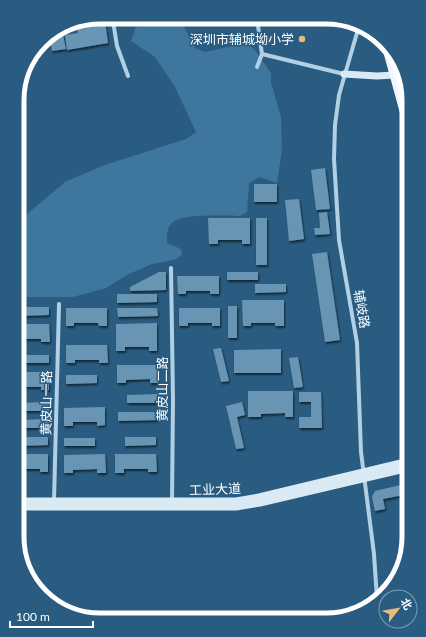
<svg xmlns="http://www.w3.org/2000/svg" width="426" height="637" font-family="Lato,'Noto Sans SC',sans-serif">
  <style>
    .green { fill: #3e769d }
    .building { fill: #6995b4; filter: url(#shadow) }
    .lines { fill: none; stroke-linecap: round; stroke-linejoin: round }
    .street { stroke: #b1d0e5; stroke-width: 4 }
    .secondary { stroke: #daeaf5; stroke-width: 7 }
    .primary { stroke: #f1f8fd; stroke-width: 7 }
    .poi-dot { fill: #ecba78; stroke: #295c80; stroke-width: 1.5 }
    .labels { text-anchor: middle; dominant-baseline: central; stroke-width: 3; stroke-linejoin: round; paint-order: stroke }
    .poi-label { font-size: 13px; fill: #fff; stroke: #295c80; text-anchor: end }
    .street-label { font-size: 13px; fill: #fff; stroke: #295c80 }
    .rim { fill: none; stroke: #fff; stroke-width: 5 }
  </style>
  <defs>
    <filter id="shadow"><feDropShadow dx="1" dy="2" stdDeviation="1" flood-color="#0009"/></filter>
  </defs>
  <rect width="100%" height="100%" fill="#295c80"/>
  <path class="green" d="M164 20 181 21 195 48 205 52 246 43 255 50 271 73V82L281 117 282 150 277 183 260 177 249 183 247 212 240 216C226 216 181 213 172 223 166 229 167 236 167 243L181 249 182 255 174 260 152 264 129 274 106 288 73 297H17L18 222 20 220 65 182 102 166 186 139 196 132 175 87 155 57 131 41 136 27Z"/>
  <g class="building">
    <polygon points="73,21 105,21 108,43 67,50 65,35 78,33 76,23 69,24"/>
    <polygon points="50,35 51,37 63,35 66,49 52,51 50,38 44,39"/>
    <polygon points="325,168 330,209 316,210 311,170"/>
    <rect x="254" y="184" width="23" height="18"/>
    <polygon points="299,199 304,239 289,241 285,200"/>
    <polygon points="327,212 330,234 315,235 314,228 320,228 319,213"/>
    <polygon points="208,218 250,218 250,244 242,244 242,240 218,240 218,244 209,244"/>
    <rect x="256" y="218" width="11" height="47"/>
    <polygon points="327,252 340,340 325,342 312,254"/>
    <polygon points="159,272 166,272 166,290 130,291 130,287"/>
    <rect x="227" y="272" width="31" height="8"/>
    <polygon points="177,276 219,276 219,294 210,294 210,291 186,291 186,294 178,294"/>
    <polygon points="255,284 286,284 286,292 255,293"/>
    <polygon points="117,294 157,294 157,302 117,303"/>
    <polygon points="242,300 284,300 284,326 275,326 275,323 251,323 251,326 243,326"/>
    <rect x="228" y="306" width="9" height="32"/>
    <polygon points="18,307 49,307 49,315 18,316"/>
    <polygon points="66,308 107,308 107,326 99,326 98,323 74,323 74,326 66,326"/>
    <polygon points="117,308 157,308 158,316 118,317"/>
    <polygon points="179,308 220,308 220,326 212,326 212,323 188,323 188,326 179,326"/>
    <polygon points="157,323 157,351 149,351 149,347 125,347 125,351 116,351 116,324"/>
    <polygon points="17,324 49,324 50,342 41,342 41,339 17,339"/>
    <polygon points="66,345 107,345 108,363 99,363 99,360 75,360 75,363 66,363"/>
    <polygon points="221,348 229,381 221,382 213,349"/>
    <polygon points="281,349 281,373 234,373 234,350"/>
    <polygon points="17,355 49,355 49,363 18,363"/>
    <polygon points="298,357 303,387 294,388 289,358"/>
    <polygon points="117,365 158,365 158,383 150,383 150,379 126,380 126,383 117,383"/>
    <polygon points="17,372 49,372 49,390 41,390 41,387 17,387"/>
    <polygon points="66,375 97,375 97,383 66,384"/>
    <polygon points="248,391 293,391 293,417 285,417 285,413 261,414 261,417 248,417"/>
    <polygon points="299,392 321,392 322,428 299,428 299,417 311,417 311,402 299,402"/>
    <polygon points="158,394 158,403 127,403 127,395"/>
    <polygon points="49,402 49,411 18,411 18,403"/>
    <polygon points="242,402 245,415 237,417 244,448 236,449 226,406"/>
    <polygon points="105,407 105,425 97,426 97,422 73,422 73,426 64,426 64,408"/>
    <polygon points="118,412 158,412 158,420 118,421"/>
    <polygon points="49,419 49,428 17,428 17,420"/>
    <polygon points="17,437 48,437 48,445 17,446"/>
    <polygon points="125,437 156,437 156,445 125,446"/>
    <rect x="64" y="438" width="31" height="8"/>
    <polygon points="17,454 48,454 48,472 40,472 40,469 17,469"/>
    <polygon points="105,454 106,473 97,473 97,469 73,470 73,473 64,473 64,455"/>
    <polygon points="115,454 156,454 157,472 148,472 148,469 124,469 124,473 115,473"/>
    <polygon points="409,483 409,494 383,499 385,509 375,511 372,497 375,491"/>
  </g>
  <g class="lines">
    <g class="street">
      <polyline points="257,19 262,54 257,67"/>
      <polyline points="113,21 117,46 128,76"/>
      <polyline points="359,26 339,95 335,125 334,159 339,240 357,343 361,452 374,554 377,599"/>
      <polyline points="262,54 344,74"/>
      <polyline points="171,268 173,400 172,502"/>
      <polyline points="54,501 59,304"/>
    </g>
    <g class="secondary">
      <polyline points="344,74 377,76 394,75 405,77"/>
      <polyline points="394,75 403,69"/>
      <polyline points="17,501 236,501 259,497 409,461"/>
      <polyline points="17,507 236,507 260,503 409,468"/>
    </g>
    <polyline class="primary" points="385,45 409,133"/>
  </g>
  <circle class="poi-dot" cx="302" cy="39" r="4"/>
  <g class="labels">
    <g class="poi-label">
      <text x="294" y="39">深圳市辅城坳小学</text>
    </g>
    <g class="street-label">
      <text transform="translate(362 309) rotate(80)">辅岐路</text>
      <text transform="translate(162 389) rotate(-90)">黄皮山二路</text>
      <text transform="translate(46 403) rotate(-89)">黄皮山一路</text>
      <text transform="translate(215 489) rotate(-2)">工业大道</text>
    </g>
  </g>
  <path d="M0 0H426V637H0ZM100 24H326A76 76 0 0 1 402 100V537A76 76 0 0 1 326 613H100A76 76 0 0 1 24 537V100A76 76 0 0 1 100 24Z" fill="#295c80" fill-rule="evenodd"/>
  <path class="rim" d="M100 24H326A76 76 0 0 1 402 100V537A76 76 0 0 1 326 613H100A76 76 0 0 1 24 537V100A76 76 0 0 1 100 24Z"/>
  <g transform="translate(398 609) rotate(59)"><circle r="19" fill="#295c80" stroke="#7f9db3"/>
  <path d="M0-3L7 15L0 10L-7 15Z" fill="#ecba78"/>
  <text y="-6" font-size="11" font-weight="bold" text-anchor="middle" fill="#ffffff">北</text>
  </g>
  <path d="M10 621v6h83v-6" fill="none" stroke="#ffffff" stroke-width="2"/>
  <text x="16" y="621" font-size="12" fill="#ffffff" stroke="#295c80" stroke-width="3" paint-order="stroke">100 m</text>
</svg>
